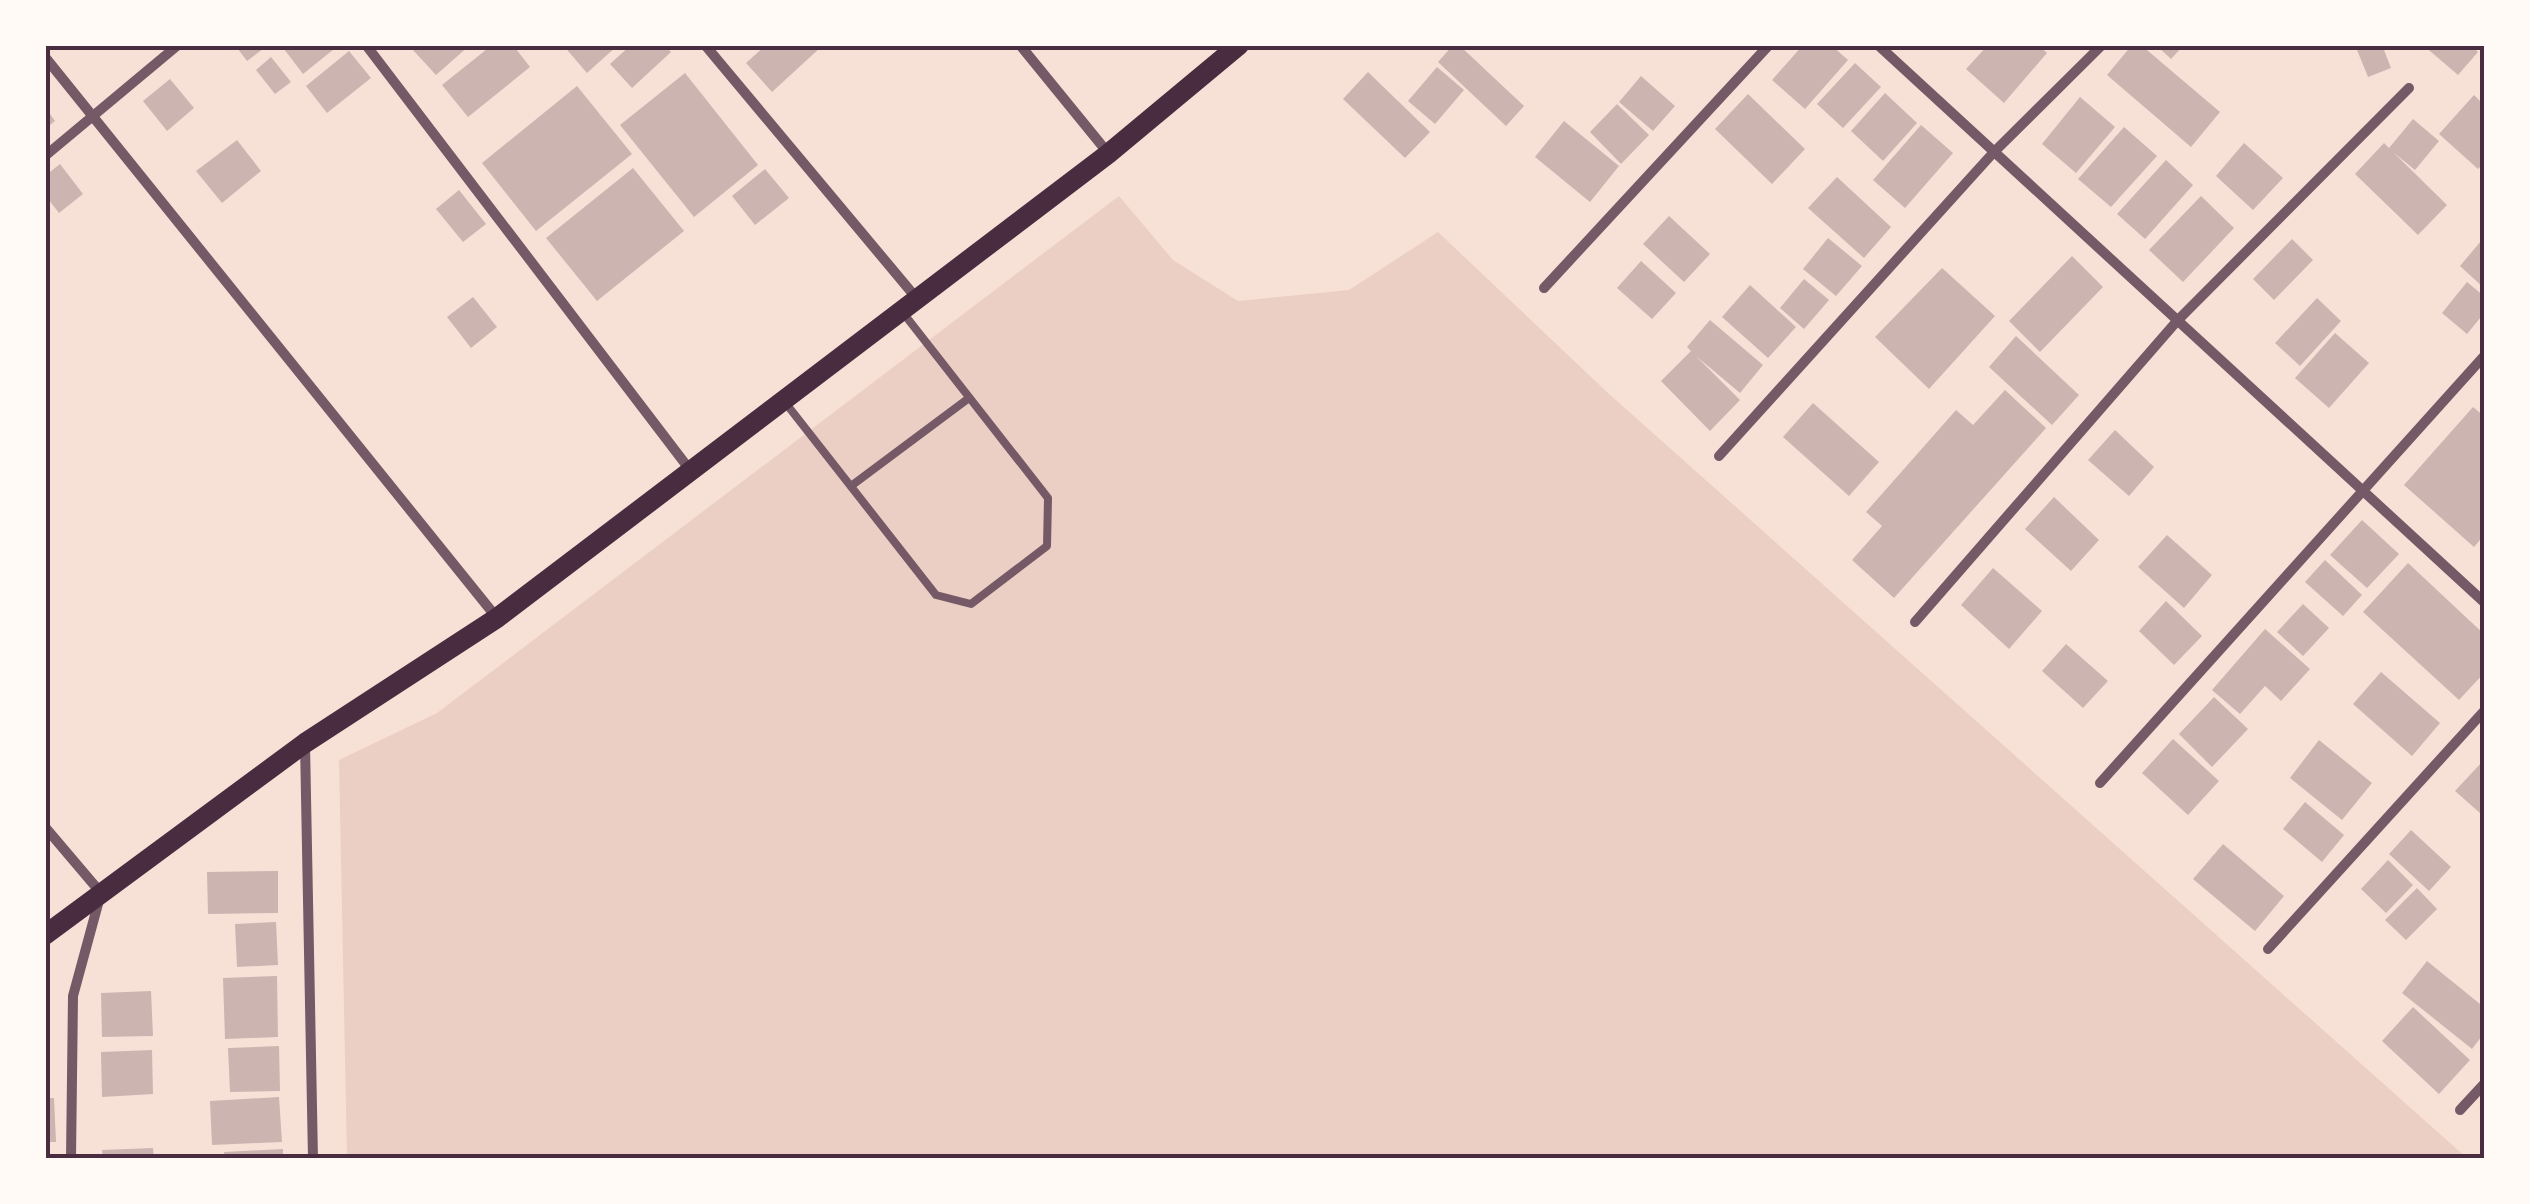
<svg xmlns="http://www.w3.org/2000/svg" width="2530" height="1204" font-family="Arial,sans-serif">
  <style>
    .green { fill: #ebcfc5 }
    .building { fill: #ccb4b1 }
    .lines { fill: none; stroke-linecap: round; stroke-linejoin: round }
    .service { stroke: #755966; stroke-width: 8 }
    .minor { stroke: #755966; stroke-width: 10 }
    .secondary { stroke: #4a2c40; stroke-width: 20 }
    .neatline { fill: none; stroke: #4a2c40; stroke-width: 4 }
  </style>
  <rect width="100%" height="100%" fill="#f7e1d7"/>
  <polygon class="green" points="1119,196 1173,260 1238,301 1349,290 1438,232 1608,393 2468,1159 347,1159 339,760 437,713"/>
  <g class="building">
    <polygon points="235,45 268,45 247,61"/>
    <polygon points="289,45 339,45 303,74 284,49"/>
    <polygon points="416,45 470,45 436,75 412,49"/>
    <polygon points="492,45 513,45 530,67 468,117 442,85"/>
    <polygon points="563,45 618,45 587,73"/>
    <polygon points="631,45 664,45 671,52 632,88 610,64"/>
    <polygon points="766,45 818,45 820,48 772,92 746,63"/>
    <polygon points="1453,45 1459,45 1524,106 1506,126 1438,62"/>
    <polygon points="1803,45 1831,45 1848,60 1805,109 1772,80"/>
    <polygon points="1988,45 2038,45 2047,53 2004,103 1966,69"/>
    <polygon points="2132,45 2141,45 2220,112 2191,147 2107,75"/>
    <polygon points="2156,45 2184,45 2171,59"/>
    <polygon points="2355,45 2382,45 2391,68 2368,77"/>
    <polygon points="2423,45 2470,45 2478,52 2458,75"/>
    <polygon points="349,51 371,78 327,113 306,86"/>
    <polygon points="271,57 291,82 275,94 256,70"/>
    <polygon points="1855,63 1881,87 1843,128 1817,104"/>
    <polygon points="1437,67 1464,90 1435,124 1408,101"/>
    <polygon points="1368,72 1430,132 1405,158 1343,99"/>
    <polygon points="685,73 758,165 694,217 620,125"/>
    <polygon points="1641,76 1675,106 1653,131 1619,102"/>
    <polygon points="170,79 194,108 167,131 143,101"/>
    <polygon points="577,86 632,154 536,231 482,163"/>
    <polygon points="1885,93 1917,123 1883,161 1851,131"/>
    <polygon points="1748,94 1805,149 1772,184 1715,129"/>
    <polygon points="2474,95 2485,106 2485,162 2478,169 2439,134"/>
    <polygon points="2080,97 2115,127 2076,173 2042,144"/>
    <polygon points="1617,104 1649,135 1621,164 1590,132"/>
    <polygon points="45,107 55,121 45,129"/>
    <polygon points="2413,119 2439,141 2415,170 2393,152 2447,205 2418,235 2355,174 2384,143 2389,148"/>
    <polygon points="1564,121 1619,166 1590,202 1535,157"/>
    <polygon points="1921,125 1953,153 1905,208 1873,180"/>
    <polygon points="2124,127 2157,156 2111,207 2078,179"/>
    <polygon points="237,140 261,171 222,203 196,171"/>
    <polygon points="2244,143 2283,178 2253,210 2216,176"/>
    <polygon points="2166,160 2193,185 2145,239 2117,214"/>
    <polygon points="60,164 83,194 59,213 45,195 45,176"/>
    <polygon points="633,168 684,231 597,301 546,238"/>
    <polygon points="765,169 789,198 755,225 732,196"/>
    <polygon points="1837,177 1891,227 1864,258 1808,208"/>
    <polygon points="459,190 486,224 463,242 436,209"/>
    <polygon points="2201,196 2234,228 2183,282 2149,250"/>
    <polygon points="1669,216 1710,254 1684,282 1643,244"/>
    <polygon points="1828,238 1862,266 1836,296 1803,269"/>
    <polygon points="2292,239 2313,260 2274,300 2253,279"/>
    <polygon points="2481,241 2485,244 2485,289 2460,266"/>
    <polygon points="2072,256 2103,287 2040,352 2009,321"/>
    <polygon points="1641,261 1676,293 1652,319 1617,288"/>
    <polygon points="1942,268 1995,316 1929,389 1875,337"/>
    <polygon points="1804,279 1829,300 1804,329 1780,308"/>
    <polygon points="2467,282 2485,297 2485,312 2467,334 2442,313"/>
    <polygon points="1750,285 1796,327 1768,358 1722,317"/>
    <polygon points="473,297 497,327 471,348 447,317"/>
    <polygon points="2317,298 2341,321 2300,366 2275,343"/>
    <polygon points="1710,320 1763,365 1740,393 1696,356 1740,400 1710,431 1661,381 1691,351 1687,347"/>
    <polygon points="2335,333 2369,363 2329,408 2295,378"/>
    <polygon points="2016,336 2079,395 2052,425 1989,367"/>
    <polygon points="2005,390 2046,428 1894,598 1852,560 1882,526 1866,512 1956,410 1973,425"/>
    <polygon points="1813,403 1879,462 1849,496 1783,437"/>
    <polygon points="2473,407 2485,417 2485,534 2474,547 2404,485"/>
    <polygon points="2115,430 2154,467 2129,496 2088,460"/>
    <polygon points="2054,497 2099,540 2071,571 2025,529"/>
    <polygon points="2362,520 2399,554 2367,588 2330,555"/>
    <polygon points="2167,535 2212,575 2184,608 2138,567"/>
    <polygon points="2325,560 2362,595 2343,616 2305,582"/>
    <polygon points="2408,563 2485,635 2485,672 2459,700 2363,612"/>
    <polygon points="1993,568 2042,611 2009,649 1961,605"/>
    <polygon points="2166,601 2202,636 2174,665 2139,631"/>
    <polygon points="2303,604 2329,628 2303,656 2277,632"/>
    <polygon points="2265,629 2310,669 2281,701 2265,686 2240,714 2212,690"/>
    <polygon points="2066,644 2108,681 2083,708 2042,671"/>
    <polygon points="2381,672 2440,723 2412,756 2353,704"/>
    <polygon points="2214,697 2248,729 2212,767 2179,734"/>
    <polygon points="2173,739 2219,781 2188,815 2142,773"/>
    <polygon points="2319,740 2372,783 2342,820 2290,778"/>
    <polygon points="2482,762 2485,807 2480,813 2455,791"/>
    <polygon points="2305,802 2344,835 2322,862 2283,829"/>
    <polygon points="2411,830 2451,867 2429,891 2389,854"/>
    <polygon points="2223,844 2284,896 2255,931 2193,879"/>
    <polygon points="2388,860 2413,885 2386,913 2361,889"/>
    <polygon points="278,871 278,913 208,914 207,872"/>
    <polygon points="2417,888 2437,909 2406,940 2385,920"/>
    <polygon points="276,922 278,965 237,967 235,924"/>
    <polygon points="2427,961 2485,1008 2485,1032 2472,1049 2402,993"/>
    <polygon points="277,976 278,1037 225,1039 223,978"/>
    <polygon points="151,991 153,1036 102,1037 101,993"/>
    <polygon points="2413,1007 2470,1060 2439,1094 2382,1041"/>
    <polygon points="279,1046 280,1091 230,1092 228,1048"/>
    <polygon points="152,1050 153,1094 102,1097 101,1052"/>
    <polygon points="279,1097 282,1142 212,1145 210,1101"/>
    <polygon points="45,1098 54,1098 56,1142 45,1142"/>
    <polygon points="153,1148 154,1159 103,1159 102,1150"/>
    <polygon points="283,1149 283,1159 225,1159 224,1152"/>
  </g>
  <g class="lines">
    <g class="service">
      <polyline points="784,401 936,595 971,604 1047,546 1048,498 904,314"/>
      <polyline points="851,486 969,398"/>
    </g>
    <g class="minor">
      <polyline points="366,45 690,470"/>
      <polyline points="705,45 918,300"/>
      <polyline points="1020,45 1108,153"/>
      <polyline points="1878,45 2485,603"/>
      <polyline points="45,57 497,618"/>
      <polyline points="45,156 178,45"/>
      <polyline points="1544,288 1769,45"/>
      <polyline points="1719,456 1993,153 2102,45"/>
      <polyline points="1915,622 2177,321 2409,88"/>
      <polyline points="305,744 313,1159"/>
      <polyline points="2100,783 2485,355"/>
      <polyline points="45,827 101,893 73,996 71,1159"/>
      <polyline points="2268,949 2485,710"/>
      <polyline points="2460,1110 2485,1083"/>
    </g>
    <polyline class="secondary" points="45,935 305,743 497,618 1108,154 1239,45"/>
  </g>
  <rect width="2530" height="1204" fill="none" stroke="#fffaf5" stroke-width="95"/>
  <rect x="48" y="48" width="2434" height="1108" class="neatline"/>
</svg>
